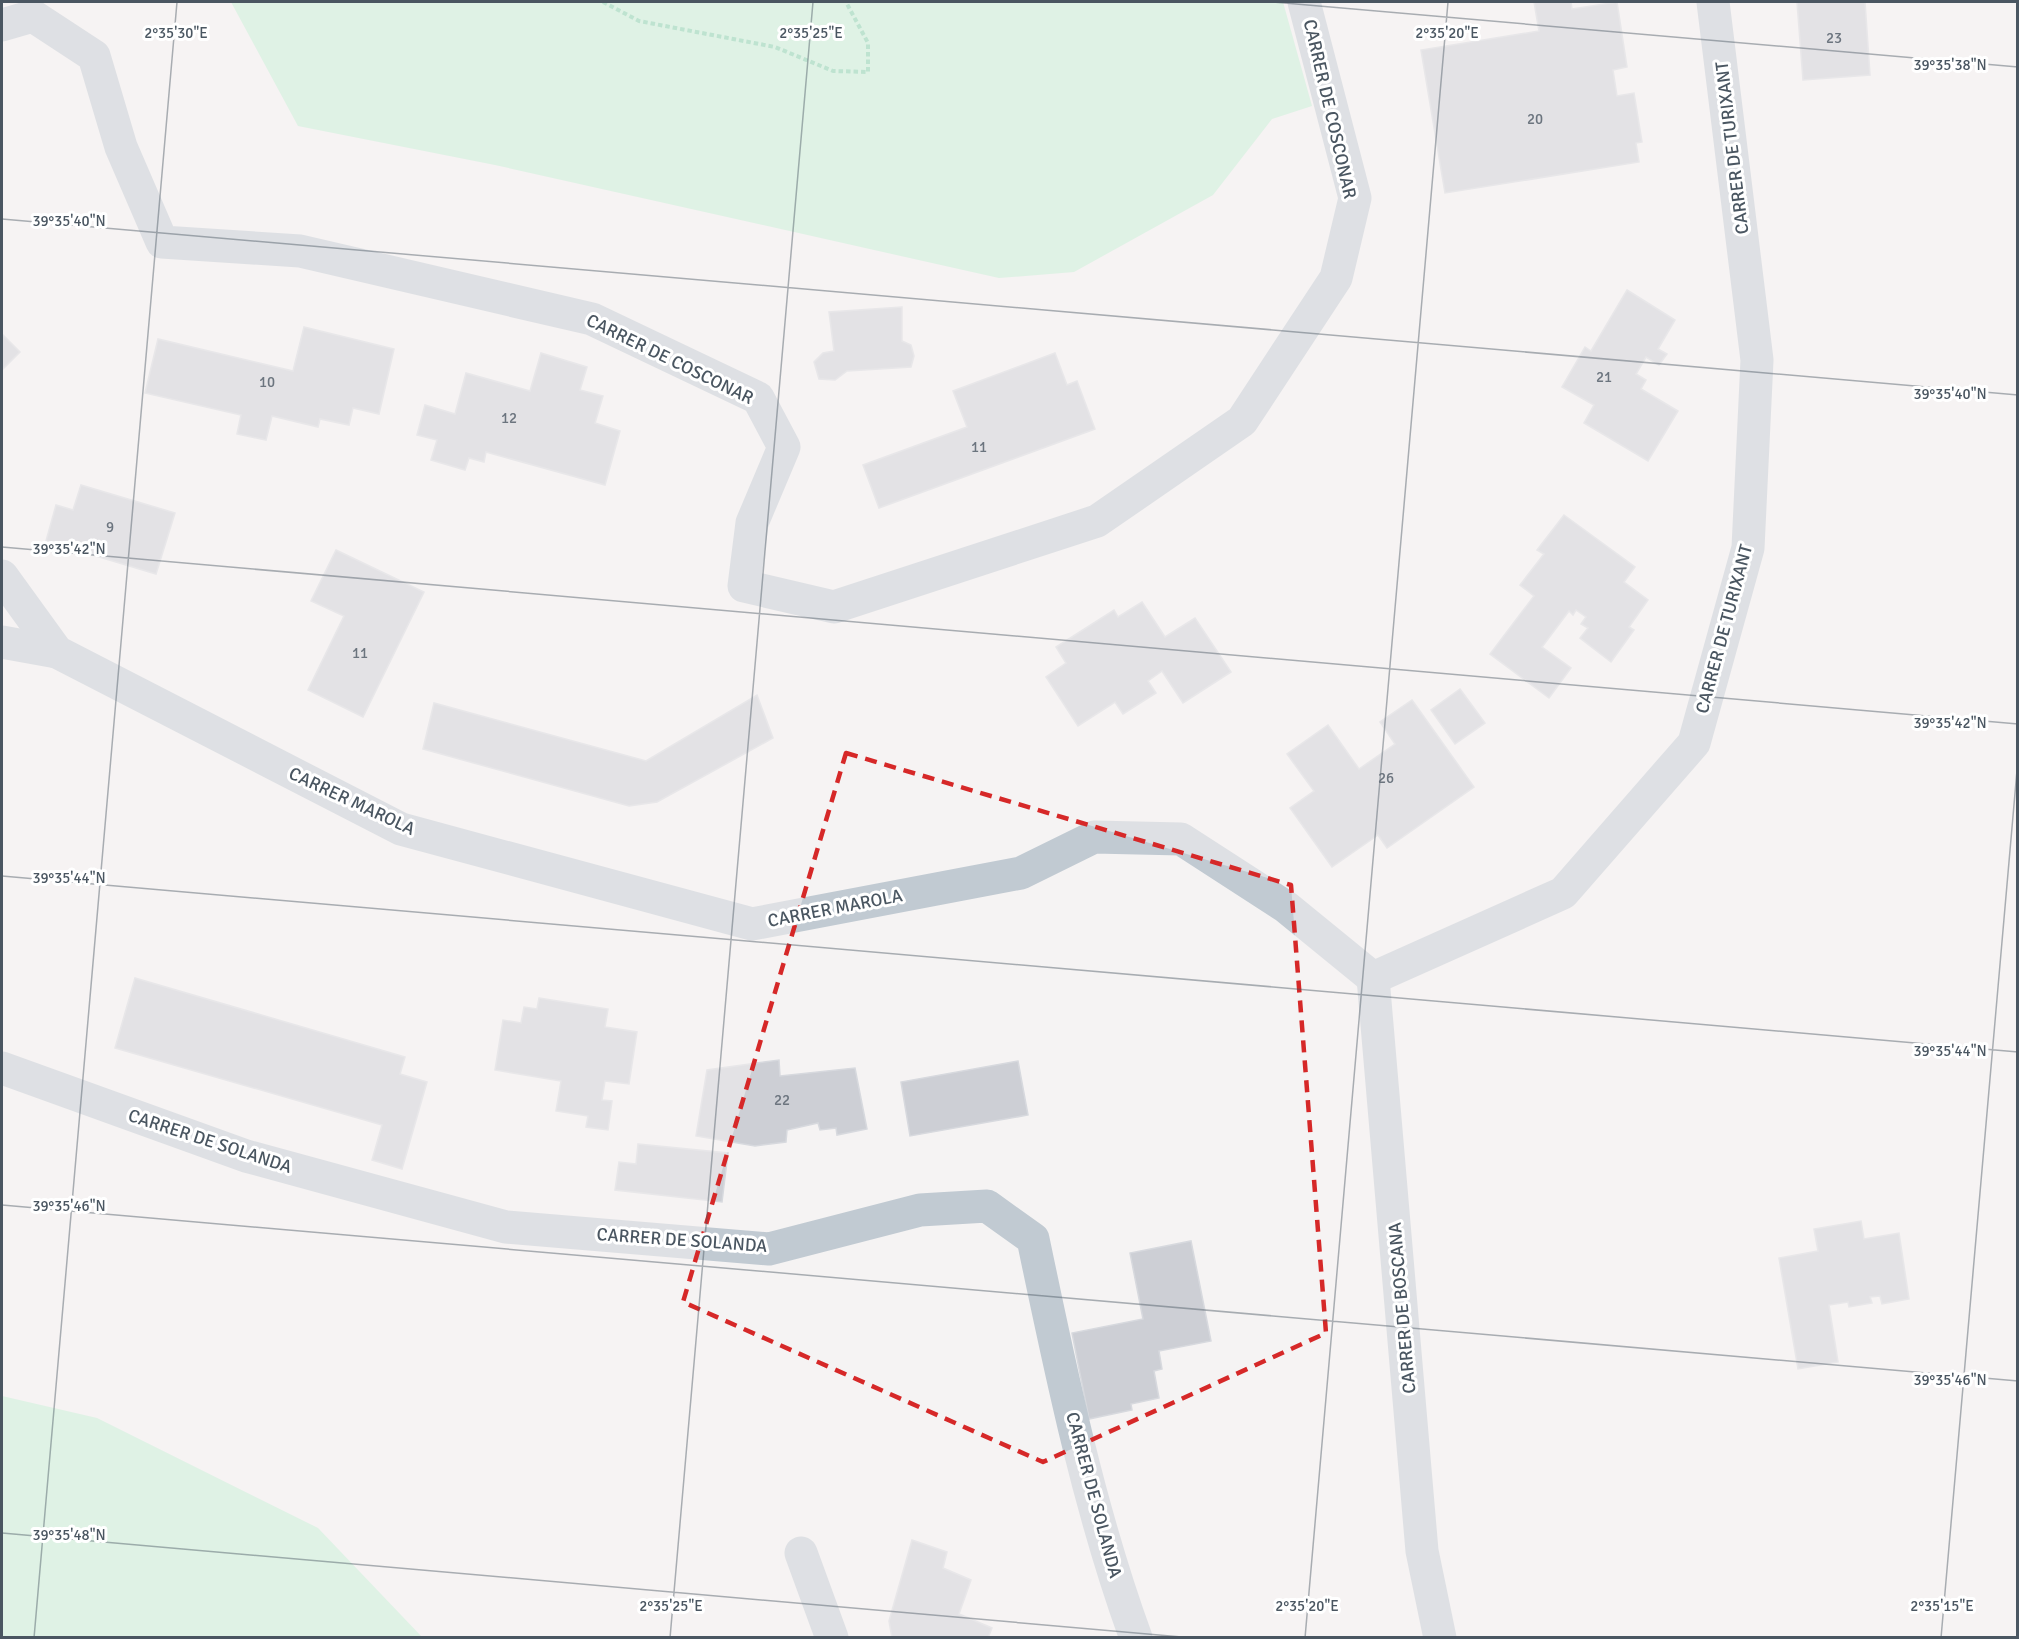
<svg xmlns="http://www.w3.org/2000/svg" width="2019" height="1639" font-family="Signika,sans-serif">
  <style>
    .green { fill: #c3f1d5 }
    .building { fill: #cdcfd5; stroke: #d7d9de; stroke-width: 1.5 }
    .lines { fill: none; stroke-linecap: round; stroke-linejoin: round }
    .path { stroke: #7ad0a6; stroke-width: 4; stroke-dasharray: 4.5 3; stroke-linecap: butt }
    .minor { stroke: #c1cad2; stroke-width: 33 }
    .marked { fill: none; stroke: #d62828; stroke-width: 4.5; stroke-dasharray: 12 8; stroke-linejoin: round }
    .ticks { fill: none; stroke: #4a5661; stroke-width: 1.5; stroke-opacity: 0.45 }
    .labels { text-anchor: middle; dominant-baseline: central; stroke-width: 6; stroke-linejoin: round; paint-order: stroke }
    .number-label { font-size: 15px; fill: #6b747e }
    .street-label { font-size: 18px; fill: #4a5661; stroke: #fff }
    .ticks-label { font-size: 15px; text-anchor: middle; fill: #4a5661; stroke: #fff; stroke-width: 6; stroke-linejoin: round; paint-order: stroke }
  </style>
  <rect width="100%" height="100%" fill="#f5f3f3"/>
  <g class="green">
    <polygon points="231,2 1283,2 1312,106 1272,119 1213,195 1074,272 999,278 495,165 298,126"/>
    <polygon points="2,1396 97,1418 318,1528 422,1637 2,1637"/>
  </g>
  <g class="building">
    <polygon points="1534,2 1571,2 1572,9 1617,2 1627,67 1613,70 1617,96 1634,93 1642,142 1636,143 1639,162 1445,193 1421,50 1539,31"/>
    <polygon points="1797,2 1865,2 1870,75 1803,80"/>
    <polygon points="1627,290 1675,320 1658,349 1667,354 1659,365 1646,357 1636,374 1646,380 1641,389 1678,411 1648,461 1584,423 1594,405 1562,387 1585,347 1591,351"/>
    <polygon points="902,307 902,341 911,345 914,356 911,367 847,371 835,380 819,379 814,362 823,353 834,351 829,312"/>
    <polygon points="304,327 394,349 379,414 353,408 349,425 320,419 318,427 272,416 266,440 237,434 241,415 145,393 158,339 293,371"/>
    <polygon points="2,334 20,352 2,370"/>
    <polygon points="541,353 587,367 580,390 603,396 595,423 620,431 605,485 486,452 484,462 469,458 465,470 431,460 437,440 417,435 425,405 455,414 466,373 530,391"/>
    <polygon points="1055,353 1067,385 1077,381 1095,429 879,508 863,465 967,427 953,391"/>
    <polygon points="81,485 175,513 156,574 46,541 56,505 73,510"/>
    <polygon points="1564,515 1635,567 1624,582 1648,600 1629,627 1634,630 1611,662 1580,638 1588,628 1581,624 1586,617 1576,610 1573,615 1569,611 1542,647 1571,668 1549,698 1490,654 1534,596 1520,585 1544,554 1537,550"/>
    <polygon points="336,550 424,592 363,717 308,690 344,616 311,601"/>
    <polygon points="1142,602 1165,637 1195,618 1231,672 1183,703 1162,671 1148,681 1156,693 1123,714 1115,702 1078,726 1046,677 1066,663 1056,647 1114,610 1118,617"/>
    <polygon points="1460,689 1485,723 1455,744 1431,710"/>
    <polygon points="757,695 773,738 657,802 629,806 423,749 434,703 646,761"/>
    <polygon points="1412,700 1474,787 1387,848 1378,835 1332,867 1290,808 1314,791 1287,754 1328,725 1359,769 1395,744 1380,722"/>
    <polygon points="135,978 405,1057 400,1074 427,1082 402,1169 372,1160 382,1125 115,1048"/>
    <polygon points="539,998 608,1009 605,1027 637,1032 629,1084 605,1081 602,1100 612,1101 608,1130 586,1127 588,1116 556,1111 561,1081 495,1070 503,1020 521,1023 524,1007 537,1009"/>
    <polygon points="779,1060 780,1076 855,1068 867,1129 837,1135 836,1128 820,1130 818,1123 787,1130 786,1142 755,1146 696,1136 707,1070"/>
    <polygon points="1018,1061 1028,1115 910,1136 901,1082"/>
    <polygon points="638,1144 728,1153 722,1202 615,1190 619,1162 636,1164"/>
    <polygon points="1861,1221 1864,1239 1899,1233 1909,1299 1882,1304 1880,1296 1870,1297 1872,1303 1849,1307 1848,1302 1829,1305 1838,1362 1798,1369 1779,1258 1818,1251 1814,1229"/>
    <polygon points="1191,1241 1211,1341 1159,1351 1162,1369 1154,1371 1159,1398 1131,1404 1132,1410 1089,1419 1072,1333 1143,1319 1130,1253"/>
    <polygon points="912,1540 947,1552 943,1568 971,1580 959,1614 992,1628 988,1638 892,1638 889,1621"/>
  </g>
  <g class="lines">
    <polyline class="path" points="603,2 639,21 775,47 833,71 868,72 868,43 846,2"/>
    <g class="minor">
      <polyline points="2,25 33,16 94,56 121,147 162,242 300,251 592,319 758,398 784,447 752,523 744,586 834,607 1097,521 1242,421 1336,278 1355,198 1304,2"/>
      <polyline points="2,576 57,652 401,829 752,924 1021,873 1094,837 1181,839 1286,907 1373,978"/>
      <polyline points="2,642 57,652"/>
      <polyline points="1373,978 1563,893 1694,743 1748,548 1757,360 1713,2"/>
      <polyline points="1373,978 1422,1551 1440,1638"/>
      <path d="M2 1068 246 1156 506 1227 769 1249 920 1210 987 1206 1033 1239C1061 1373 1089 1509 1136 1638"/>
      <polyline points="801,1553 832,1638"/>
    </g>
  </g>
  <path d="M0 0H2019V1639H0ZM846 753 1291 885 1326 1333 1043 1462 683 1302Z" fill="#f5f3f3" fill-opacity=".55" fill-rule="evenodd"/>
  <path class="marked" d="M846 753 1291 885 1326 1333 1043 1462 683 1302Z"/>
  <path class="ticks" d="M1273 2 2018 67M2 219 2018 395M2 547 2018 724M2 876 2018 1052M2 1205 2018 1381M2 1533 1193 1638M34 1638 177 2M670 1638 813 2M1305 1638 1448 2M1941 1638 2018 759"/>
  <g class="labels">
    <g class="number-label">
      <text x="1834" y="38">23</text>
      <text x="1535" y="119">20</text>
      <text x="1604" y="377">21</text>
      <text x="267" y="382">10</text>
      <text x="509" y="418">12</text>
      <text x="979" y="447">11</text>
      <text x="110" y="527">9</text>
      <text x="360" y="653">11</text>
      <text x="1386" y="778">26</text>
      <text x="782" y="1100">22</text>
    </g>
    <g class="street-label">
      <text transform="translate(1330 109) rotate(77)">CARRER DE COSCONAR</text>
      <text transform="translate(1732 148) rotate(-97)">CARRER DE TURIXANT</text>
      <text transform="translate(670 359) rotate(26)">CARRER DE COSCONAR</text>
      <text transform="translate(1724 629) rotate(-75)">CARRER DE TURIXANT</text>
      <text transform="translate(352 801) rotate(25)">CARRER MAROLA</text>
      <text transform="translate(835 908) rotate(-11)">CARRER MAROLA</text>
      <text transform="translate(210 1141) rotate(18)">CARRER DE SOLANDA</text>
      <text transform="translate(682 1240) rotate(4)">CARRER DE SOLANDA</text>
      <text transform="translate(1402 1308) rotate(-95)">CARRER DE BOSCANA</text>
      <text transform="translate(1094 1495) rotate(75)">CARRER DE SOLANDA</text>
    </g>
  </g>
  <g class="ticks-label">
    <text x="176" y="38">2°35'30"E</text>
    <text x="811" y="38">2°35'25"E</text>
    <text x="1447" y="38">2°35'20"E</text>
    <text x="1950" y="70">39°35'38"N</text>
    <text x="69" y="226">39°35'40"N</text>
    <text x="1950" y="399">39°35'40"N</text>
    <text x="69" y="554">39°35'42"N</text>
    <text x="1950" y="728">39°35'42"N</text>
    <text x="69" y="883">39°35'44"N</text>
    <text x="1950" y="1056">39°35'44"N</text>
    <text x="69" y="1211">39°35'46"N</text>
    <text x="1950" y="1385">39°35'46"N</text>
    <text x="69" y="1540">39°35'48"N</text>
    <text x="671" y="1611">2°35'25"E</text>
    <text x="1307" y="1611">2°35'20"E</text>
    <text x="1942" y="1611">2°35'15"E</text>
  </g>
  <rect width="2019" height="1639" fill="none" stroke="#4a5661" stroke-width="6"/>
</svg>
